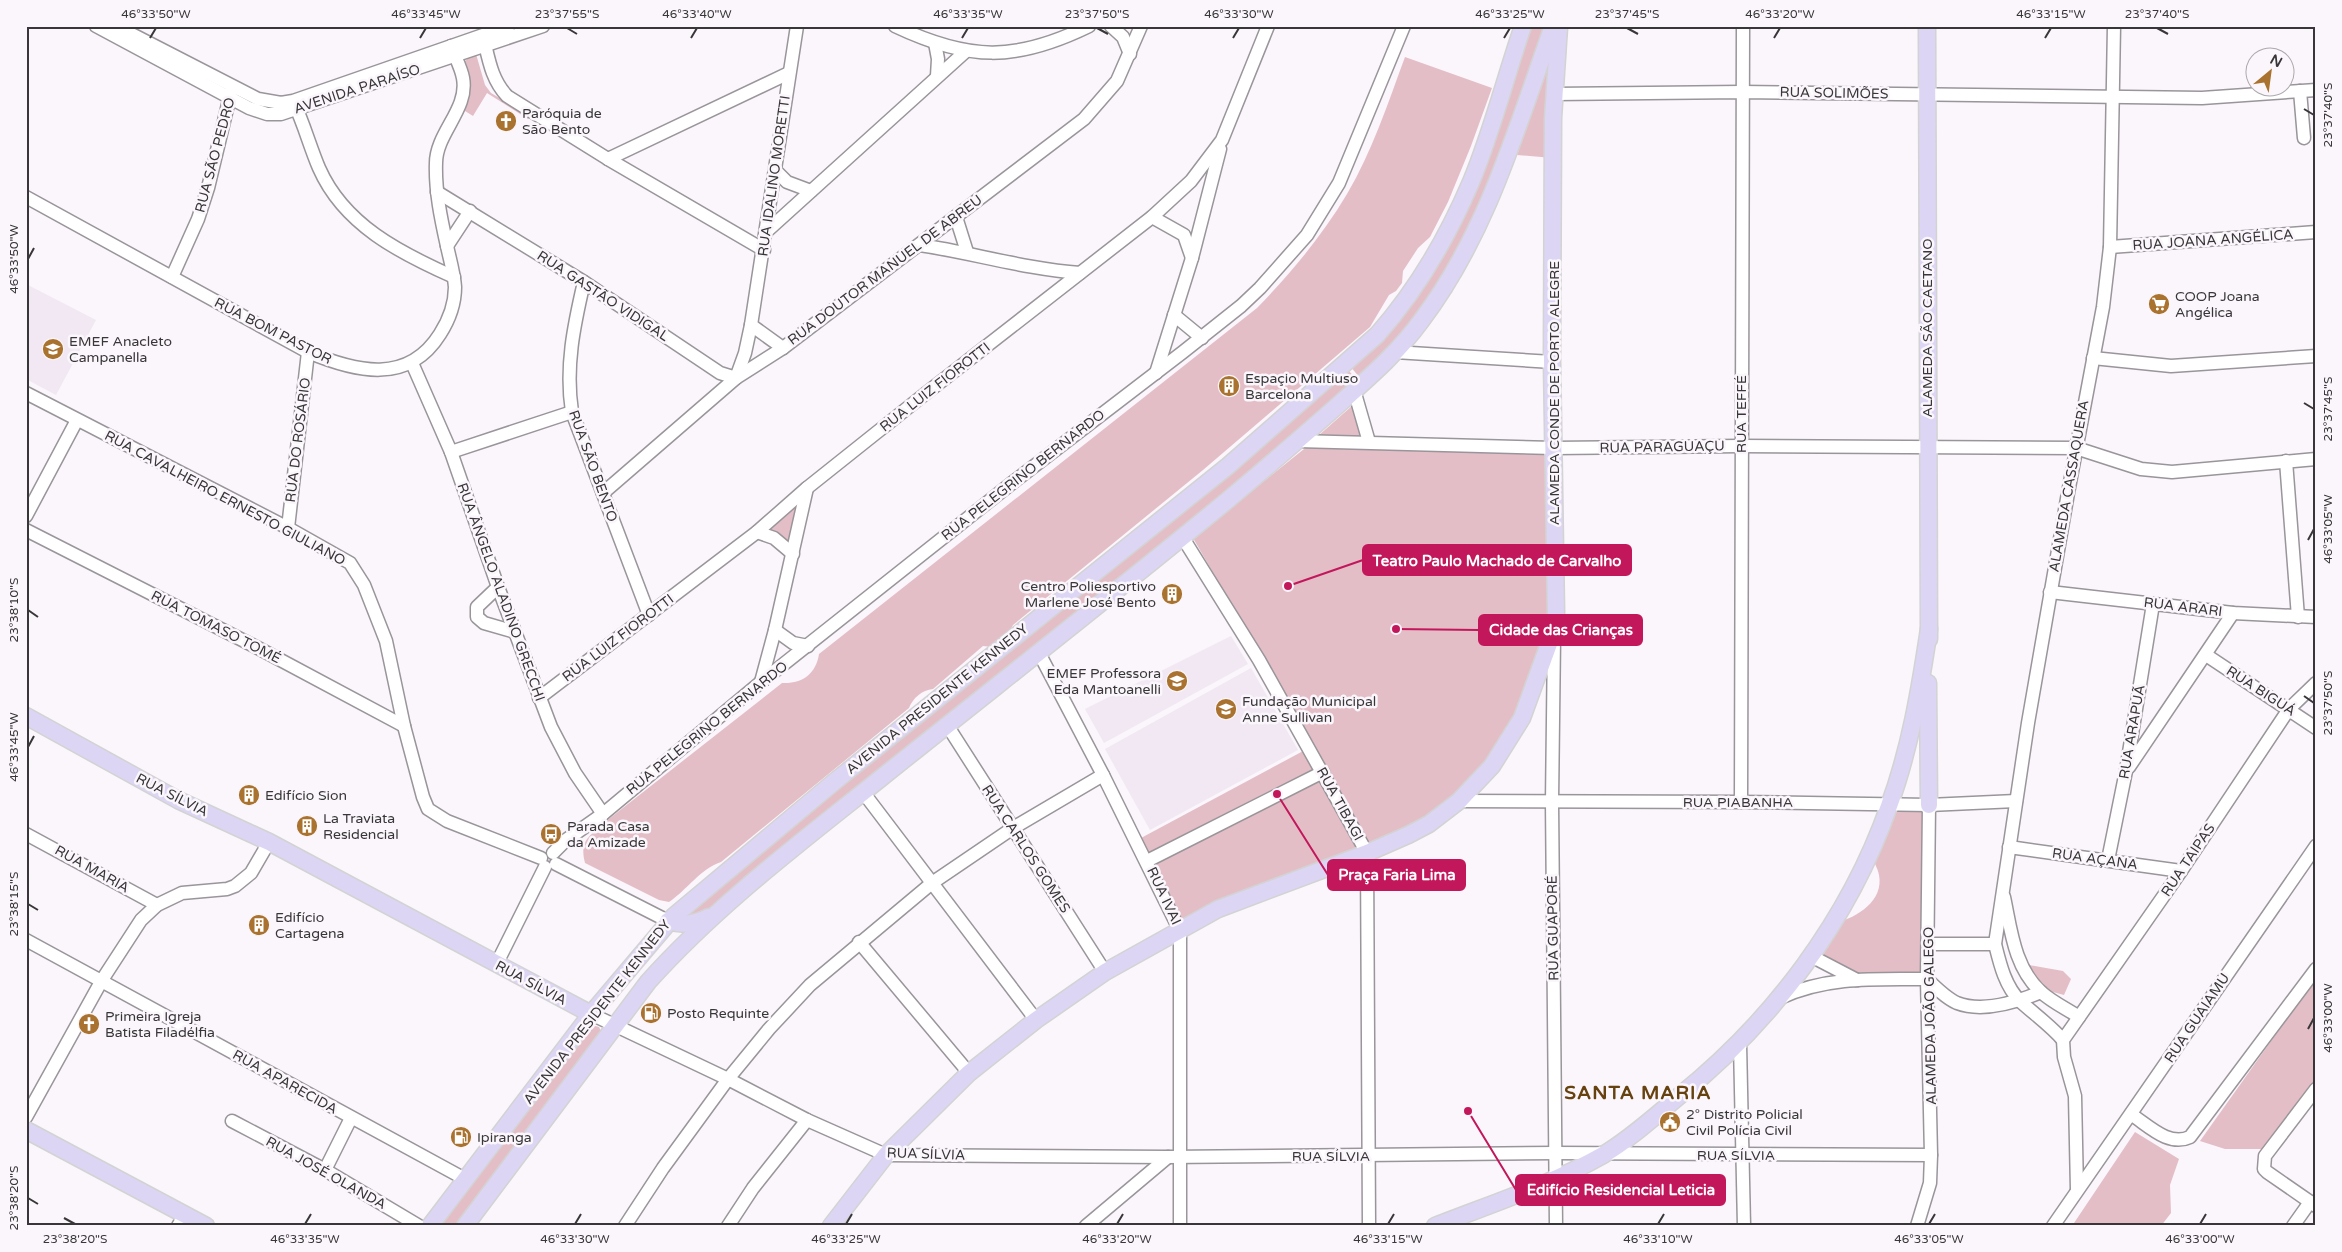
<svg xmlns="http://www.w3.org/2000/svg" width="2342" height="1252" font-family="'Varela Round',sans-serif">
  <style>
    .built { fill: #f1e8f3 }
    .green { fill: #e4bec7 }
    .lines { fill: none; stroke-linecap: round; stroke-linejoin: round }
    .minor-casing { stroke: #99959a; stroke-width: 15 }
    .major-casing { stroke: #d3d3d3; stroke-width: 19 }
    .minor { stroke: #fff; stroke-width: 12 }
    .major { stroke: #ddd5f4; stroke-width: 16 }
    .ticks { fill: none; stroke: #383638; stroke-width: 2 }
    .labels { text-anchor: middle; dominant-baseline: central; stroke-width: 5; stroke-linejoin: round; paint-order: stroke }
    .street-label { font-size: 14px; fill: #383638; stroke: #faf6fb }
    .poi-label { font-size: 14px; fill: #383638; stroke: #faf6fb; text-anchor: start }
    .district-label { font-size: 19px; font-weight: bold; letter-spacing: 1px; fill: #674211; stroke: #faf6fb }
    .leader { fill: none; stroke: #c2185b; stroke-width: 2 }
    .callout-dot { fill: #c2185b; stroke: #faf6fb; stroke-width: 2 }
    .callout { fill: #c2185b; stroke: #c2185b; stroke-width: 2 }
    .callout-label { font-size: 15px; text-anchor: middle; font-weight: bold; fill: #fff }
    .neatline { fill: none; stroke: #383638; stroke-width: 2 }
    .ticks-label { font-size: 12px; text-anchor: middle; fill: #383638 }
  </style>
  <rect width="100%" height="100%" fill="#faf6fb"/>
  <g class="built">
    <polygon points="26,284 96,320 56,395 26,379"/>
    <polygon points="1231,636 1248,664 1104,743 1085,709"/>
    <polygon points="1251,668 1298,750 1150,830 1105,749"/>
  </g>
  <g class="green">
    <polygon points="1530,26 1549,26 1488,198 1439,281 1396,345 1360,378 1350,366 1426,275"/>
    <polygon points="476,54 485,85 491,93 533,118 528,119 487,93 473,116 465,111 468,94 464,62 470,56"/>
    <polygon points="1553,54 1553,158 1517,155"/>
    <path d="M1405 57 1492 88 1471 146 1448 202 1430 237 1418 248 1403 271 1402 283 1396 291 1389 295 1370 327 1203 470 1013 625 1010 631 992 647 983 646 933 689C922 690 913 698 909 708L721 862C700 869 687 890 669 902L659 900 585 863C579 840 590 836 605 822L782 683C802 684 816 674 819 654L1257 308C1291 273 1322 236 1347 194 1372 152 1388 103 1405 57Z"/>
    <polygon points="1349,371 1358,381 1318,419 712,907 699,918 691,919 691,912 769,843 1294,418"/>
    <polygon points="1353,405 1365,438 1318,436"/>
    <polygon points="1309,445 1546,455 1549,612 1541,647 1516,723 1451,804 1372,848 1193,538"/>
    <polygon points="803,500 791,546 766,529"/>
    <polygon points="1305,750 1365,852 1183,922 1141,838"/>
    <path d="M1893 807 1925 808 1922 975 1860 977 1815 955 1836 923C1857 917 1884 901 1879 875 1878 869 1874 862 1871 856Z"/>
    <polygon points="2029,965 2063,971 2071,979 2064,995 2042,989"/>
    <polygon points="2316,978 2316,1079 2262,1149 2225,1149 2200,1141"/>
    <polygon points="595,1026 599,1027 602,1033 455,1226 440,1226 589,1029"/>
    <polygon points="2135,1132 2179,1159 2170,1185 2171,1213 2161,1226 2072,1226"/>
  </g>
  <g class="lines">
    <g class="minor-casing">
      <g id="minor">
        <polyline points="96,26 249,108 267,114 281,114 543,26"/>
        <polyline points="116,26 258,99 281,103 293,101 509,26"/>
        <path d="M895 26C969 61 1015 62 1089 26"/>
        <polyline points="1111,26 1123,37 1130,54"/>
        <path d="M484 40C489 61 492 80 507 96L608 159 764 250"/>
        <polyline points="935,43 938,59 937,76"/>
        <polyline points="2300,91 2304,138"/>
        <polyline points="1554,94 1742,92 2202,98 2316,90"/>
        <path d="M294 103C304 124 310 147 319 168 344 225 400 253 454 277"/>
        <polyline points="608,159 789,73"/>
        <polyline points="775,170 787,182 811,191"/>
        <polyline points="437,192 584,282 720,373 736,378 745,353 751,325 797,26"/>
        <path d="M26 197 308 352C356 372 408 385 440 334 449 320 455 304 455 287 454 273 450 260 447 246 441 219 435 191 436 163 436 133 469 109 463 78 461 67 455 57 451 46"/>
        <polyline points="956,217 967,252"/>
        <polyline points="1152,217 1184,235 1192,258"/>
        <polyline points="767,231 965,52"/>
        <path d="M920 245C973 253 1026 269 1080 273"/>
        <polyline points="447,246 470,211"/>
        <polyline points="2110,247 2316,232"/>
        <polyline points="172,277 198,219 208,188 231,92"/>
        <path d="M584 282C574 325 565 367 572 412L649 615"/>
        <polyline points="1174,315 1202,338"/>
        <polyline points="751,325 783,348"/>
        <polyline points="1395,352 1552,362"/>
        <polyline points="2093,358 2171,366 2316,356"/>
        <polyline points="412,363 451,452 498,587 551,727 575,773 603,814"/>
        <polyline points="1156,373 1192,258 1220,149"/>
        <polyline points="1354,390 1369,442"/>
        <polyline points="26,393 288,528 350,563 364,585 386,641 404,726 423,797 428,809 447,821 541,858"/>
        <polyline points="1298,441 1554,448 1741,446 2076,448 2141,469 2172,472 2316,459"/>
        <polyline points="451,452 572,412"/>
        <polyline points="2286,461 2298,617"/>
        <polyline points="603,493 736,378 783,348 1084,119 1117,81 1141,26"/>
        <polyline points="26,516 77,420"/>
        <polyline points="288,528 308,352"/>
        <polyline points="26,530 258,648 404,726"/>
        <polyline points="757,532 774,538 793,554"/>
        <polyline points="1183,538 1259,660 1367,853 1369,1226"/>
        <polyline points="498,587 477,607 477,617 484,623 515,632"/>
        <polyline points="2050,592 2233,613 2316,617"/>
        <polyline points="775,630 793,643 808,646"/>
        <polyline points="1554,638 1552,802 1556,1226"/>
        <polyline points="1039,653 1103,775 1180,931 1180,1226"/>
        <polyline points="2206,655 2316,728"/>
        <polyline points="761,682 775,630 807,488"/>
        <polyline points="539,698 757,532 807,488 925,394 1152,217 1191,181 1222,140 1268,26"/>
        <polyline points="947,725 1105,972"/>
        <polyline points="2129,767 2233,613"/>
        <polyline points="863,792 1036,1020"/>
        <polyline points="1459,801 1741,802 1929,805 2016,801"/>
        <polyline points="1741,802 1743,26"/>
        <polyline points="26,834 157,905"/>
        <polyline points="2009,847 2181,871"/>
        <polyline points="553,853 566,840 603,814 761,682 1012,483 1183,352 1241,306 1260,288 1307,235 1339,183 1404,26"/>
        <polyline points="2108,860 2126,771 2153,604"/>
        <polyline points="1147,861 1323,772"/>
        <polyline points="556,864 668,921"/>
        <path d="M2004 897C2011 930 2014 967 2041 992 2052 1002 2067 1009 2079 1017"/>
        <polyline points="26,940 465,1179"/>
        <polyline points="859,942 969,1073"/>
        <polyline points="1928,944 1995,944"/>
        <polyline points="1811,956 1857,980"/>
        <polyline points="496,965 545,867"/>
        <path d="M1927 979C1936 988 1946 998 1957 1003 1983 1013 2017 1002 2041 992"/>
        <path d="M1780 998C1826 976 1877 979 1927 979"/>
        <polyline points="591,1014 728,1079 807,1120 886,1155 1168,1157 1556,1153 1931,1155"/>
        <path d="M2063 1040C2050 1025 2034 1014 2020 1001 2005 986 2000 964 1995 944L2028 723 2068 493 2103 307 2110 247 2114 26"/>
        <polyline points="1740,1044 1744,1226"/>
        <polyline points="2316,1089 2265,1156 2264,1169 2267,1172 2316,1206"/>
        <path d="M2132 1115C2149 1126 2169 1147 2190 1137L2316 969"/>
        <polyline points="26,1117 102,980 141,920 157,905 182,893 227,889 235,886 251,873 269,842"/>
        <polyline points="232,1121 325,1170 419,1226"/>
        <polyline points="325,1170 351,1118"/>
        <polyline points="2077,1190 2075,1096 2064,1057 2063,1040 2181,871 2289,709 2316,683"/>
        <polyline points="178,1226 185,1214"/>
        <polyline points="625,1226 663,1168 728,1079 769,1029 810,985 932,883 1013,828 1103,775"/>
        <polyline points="728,1226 753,1188 807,1120"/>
        <polyline points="1086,1226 1168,1157"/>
        <polyline points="1917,1226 1930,1183 1931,1155 1927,979 1929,805"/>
        <polyline points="2053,1226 2316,846"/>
        <polyline points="2293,1226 2310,1202"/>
      </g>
    </g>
    <g class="major-casing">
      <g id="major">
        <polyline points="1927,26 1929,639"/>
        <polyline points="1928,683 1929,805"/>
        <polyline points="26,716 178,800 269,842 591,1014"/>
        <path d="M668 921C683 926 695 924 709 917"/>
        <polyline points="26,1130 206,1226"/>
        <path d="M430 1226 591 1014 674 916 834 782 1228 466 1377 335C1416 291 1448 236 1471 182 1492 132 1505 78 1523 26"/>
        <path d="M465 1226 648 982C717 905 801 842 881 778 997 685 1114 594 1229 499 1268 466 1308 432 1346 398 1373 374 1400 350 1421 321 1487 234 1517 127 1553 26"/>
        <polyline points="831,1226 886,1155 969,1073 1036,1020 1105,972 1218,909 1367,853 1408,835 1429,824 1459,801 1492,766 1522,718 1554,630 1556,615 1552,362 1553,118 1559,27"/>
        <path d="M1435 1226C1491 1204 1550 1185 1603 1155 1630 1139 1654 1117 1678 1097 1772 1022 1849 920 1889 806 1910 749 1920 689 1929 629"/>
      </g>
    </g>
    <use href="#minor" class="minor"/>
    <use href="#major" class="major"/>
  </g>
  <path class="ticks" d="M567 28 577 34M1097 28 1108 34M1627 28 1638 34M2157 28 2168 34M150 38 156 28M420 38 426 28M691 38 697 28M962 38 968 28M1233 38 1239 28M1504 38 1510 28M1774 38 1780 28M2045 38 2051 28M2304 109 2314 115M28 259 34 248M2304 403 2314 409M2308 540 2314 529M28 610 38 617M2304 696 2314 703M28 747 34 736M28 904 38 910M2308 1029 2314 1018M28 1198 38 1204M64 1218 75 1224M305 1224 311 1214M575 1224 581 1214M846 1224 852 1214M1117 1224 1123 1214M1388 1224 1394 1214M1658 1224 1664 1214M1929 1224 1935 1214M2200 1224 2206 1214"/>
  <defs>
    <g id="church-disc" transform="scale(1.125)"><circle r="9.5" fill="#a9722e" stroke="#faf6fb"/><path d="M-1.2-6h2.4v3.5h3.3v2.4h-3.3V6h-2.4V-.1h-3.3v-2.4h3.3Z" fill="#fff"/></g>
    <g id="supermarket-disc" transform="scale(1.125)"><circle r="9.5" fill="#a9722e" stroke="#faf6fb"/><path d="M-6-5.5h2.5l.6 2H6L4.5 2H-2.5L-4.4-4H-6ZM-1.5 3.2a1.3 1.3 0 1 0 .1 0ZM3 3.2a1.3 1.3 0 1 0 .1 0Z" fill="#fff"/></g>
    <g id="school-disc" transform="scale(1.125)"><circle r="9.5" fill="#a9722e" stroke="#faf6fb"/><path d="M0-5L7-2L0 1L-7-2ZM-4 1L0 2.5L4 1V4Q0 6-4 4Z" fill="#fff"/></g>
    <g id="building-disc" transform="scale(1.125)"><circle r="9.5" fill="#a9722e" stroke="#faf6fb"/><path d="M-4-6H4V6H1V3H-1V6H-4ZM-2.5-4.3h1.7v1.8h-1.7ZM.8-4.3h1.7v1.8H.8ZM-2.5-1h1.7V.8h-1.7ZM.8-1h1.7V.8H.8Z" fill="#fff"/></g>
    <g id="bus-disc" transform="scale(1.125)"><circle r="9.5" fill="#a9722e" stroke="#faf6fb"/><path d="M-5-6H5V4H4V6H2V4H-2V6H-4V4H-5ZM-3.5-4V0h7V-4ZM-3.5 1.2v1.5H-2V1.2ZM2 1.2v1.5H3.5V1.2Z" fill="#fff"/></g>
    <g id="fuel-disc" transform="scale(1.125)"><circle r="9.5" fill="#a9722e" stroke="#faf6fb"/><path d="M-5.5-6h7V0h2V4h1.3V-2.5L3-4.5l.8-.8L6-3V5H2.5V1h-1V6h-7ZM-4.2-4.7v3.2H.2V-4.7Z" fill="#fff"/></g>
    <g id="civic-disc" transform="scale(1.125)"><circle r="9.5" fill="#a9722e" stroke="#faf6fb"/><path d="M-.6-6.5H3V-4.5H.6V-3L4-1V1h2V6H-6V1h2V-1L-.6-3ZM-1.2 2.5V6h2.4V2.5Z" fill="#fff"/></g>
  </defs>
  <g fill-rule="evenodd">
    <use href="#church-disc" x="506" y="121"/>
    <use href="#supermarket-disc" x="2159" y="304"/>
    <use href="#school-disc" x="53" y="349"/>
    <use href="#building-disc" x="1229" y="386"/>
    <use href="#building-disc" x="1172" y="594"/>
    <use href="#school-disc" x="1177" y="681"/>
    <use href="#school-disc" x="1226" y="709"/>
    <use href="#building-disc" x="249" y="795"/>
    <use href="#building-disc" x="307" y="826"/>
    <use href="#bus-disc" x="551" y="834"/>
    <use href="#building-disc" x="259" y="925"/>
    <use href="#fuel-disc" x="651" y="1013"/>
    <use href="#church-disc" x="89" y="1024"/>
    <use href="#civic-disc" x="1670" y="1122"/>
    <use href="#fuel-disc" x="461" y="1137"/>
  </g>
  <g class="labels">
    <g class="street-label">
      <text transform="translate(357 89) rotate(-18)">AVENIDA PARAÍSO</text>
      <text transform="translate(1834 93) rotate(1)">RUA SOLIMÕES</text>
      <text transform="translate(215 155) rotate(-75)">RUA SÃO PEDRO</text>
      <text transform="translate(774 176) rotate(-82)">RUA IDALINO MORETTI</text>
      <text transform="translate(2213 240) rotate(-4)">RUA JOANA ANGÉLICA</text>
      <text transform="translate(885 270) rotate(-37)">RUA DOUTOR MANUEL DE ABREU</text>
      <text transform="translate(603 296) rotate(33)">RUA GASTÃO VIDIGAL</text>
      <text transform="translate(1927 328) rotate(-90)">ALAMEDA SÃO CAETANO</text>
      <text transform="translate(273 331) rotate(27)">RUA BOM PASTOR</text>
      <text transform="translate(935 387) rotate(-38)">RUA LUIZ FIOROTTI</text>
      <text transform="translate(1554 393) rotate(-90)">ALAMEDA CONDE DE PORTO ALEGRE</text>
      <text transform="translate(1741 414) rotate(-90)">RUA TEFFÉ</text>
      <text transform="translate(298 440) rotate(-83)">RUA DO ROSÁRIO</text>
      <text transform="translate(1662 447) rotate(-1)">RUA PARAGUAÇU</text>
      <text transform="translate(593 466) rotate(70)">RUA SÃO BENTO</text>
      <text transform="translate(1023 475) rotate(-38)">RUA PELEGRINO BERNARDO</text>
      <text transform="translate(2069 486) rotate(-80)">ALAMEDA CASSAQUERA</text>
      <text transform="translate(225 498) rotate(28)">RUA CAVALHEIRO ERNESTO GIULIANO</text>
      <text transform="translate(501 592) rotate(70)">RUA ÂNGELO ALADINO GRECCHI</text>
      <text transform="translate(2183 607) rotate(7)">RUA ARARI</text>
      <text transform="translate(216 627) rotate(27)">RUA TOMASO TOMÉ</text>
      <text transform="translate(618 638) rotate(-37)">RUA LUIZ FIOROTTI</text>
      <text transform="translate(2261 691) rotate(33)">RUA BIGUÁ</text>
      <text transform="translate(937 699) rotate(-39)">AVENIDA PRESIDENTE KENNEDY</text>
      <text transform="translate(707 728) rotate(-39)">RUA PELEGRINO BERNARDO</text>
      <text transform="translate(2132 732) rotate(-80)">RUA ARAPUÃ</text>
      <text transform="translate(172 795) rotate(27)">RUA SÍLVIA</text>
      <text x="1738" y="802">RUA PIABANHA</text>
      <text transform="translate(1340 804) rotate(61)">RUA TIBAGI</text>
      <text transform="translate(1026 849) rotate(57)">RUA CARLOS GOMES</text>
      <text transform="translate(2095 859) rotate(8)">RUA AÇANA</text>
      <text transform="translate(2188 860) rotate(-56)">RUA TAIPAS</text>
      <text transform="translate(92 869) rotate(29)">RUA MARIA</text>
      <text transform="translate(1164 896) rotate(65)">RUA IVAI</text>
      <text transform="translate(1553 928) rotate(-91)">RUA GUAPORÉ</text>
      <text transform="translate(531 983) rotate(28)">RUA SÍLVIA</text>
      <text transform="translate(597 1012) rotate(-52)">AVENIDA PRESIDENTE KENNEDY</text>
      <text transform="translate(1930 1016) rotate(-91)">ALAMEDA JOÃO GALEGO</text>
      <text transform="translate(2197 1018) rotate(-56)">RUA GUAIAMU</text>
      <text transform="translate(285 1082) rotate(29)">RUA APARECIDA</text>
      <text transform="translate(926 1154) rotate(2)">RUA SÍLVIA</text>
      <text x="1736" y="1155">RUA SÍLVIA</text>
      <text x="1331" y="1156">RUA SÍLVIA</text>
      <text transform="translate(326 1173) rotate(29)">RUA JOSÉ OLANDA</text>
    </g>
    <g class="poi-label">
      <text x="522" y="113">Paróquia de<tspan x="522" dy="16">São Bento</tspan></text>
      <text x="2175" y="296">COOP Joana<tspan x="2175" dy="16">Angélica</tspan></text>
      <text x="69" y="341">EMEF Anacleto<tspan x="69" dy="16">Campanella</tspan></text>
      <text x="1245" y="378">Espaçio Multiuso<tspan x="1245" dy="16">Barcelona</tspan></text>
      <text x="1156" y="586" text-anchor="end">Centro Poliesportivo<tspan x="1156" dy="16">Marlene José Bento</tspan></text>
      <text x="1161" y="673" text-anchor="end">EMEF Professora<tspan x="1161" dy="16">Eda Mantoanelli</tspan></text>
      <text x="1242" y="701">Fundação Municipal<tspan x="1242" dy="16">Anne Sullivan</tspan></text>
      <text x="265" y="795">Edifício Sion</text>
      <text x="323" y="818">La Traviata<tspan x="323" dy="16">Residencial</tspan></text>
      <text x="567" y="826">Parada Casa<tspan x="567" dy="16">da Amizade</tspan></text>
      <text x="275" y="917">Edifício<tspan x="275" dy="16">Cartagena</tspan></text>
      <text x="667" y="1013">Posto Requinte</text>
      <text x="105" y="1016">Primeira Igreja<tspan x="105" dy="16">Batista Filadélfia</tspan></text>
      <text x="1686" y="1114">2° Distrito Policial<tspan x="1686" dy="16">Civil Polícia Civil</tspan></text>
      <text x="477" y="1137">Ipiranga</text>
    </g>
    <g class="district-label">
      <text x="1638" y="1093">SANTA MARIA</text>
    </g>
  </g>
  <path class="leader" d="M1288 586L1363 560M1396 629L1479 630M1277 794L1328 875M1468 1111L1516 1190"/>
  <g class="callout-dot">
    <circle cx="1288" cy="586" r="5"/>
    <circle cx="1396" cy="629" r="5"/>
    <circle cx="1277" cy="794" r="5"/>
    <circle cx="1468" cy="1111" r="5"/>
  </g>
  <g class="callout">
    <rect x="1363" y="545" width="268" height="30" rx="5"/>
    <rect x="1479" y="615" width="163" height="30" rx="5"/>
    <rect x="1328" y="860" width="137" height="30" rx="5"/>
    <rect x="1516" y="1175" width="209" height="30" rx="5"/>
  </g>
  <g class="callout-label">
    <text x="1497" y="566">Teatro Paulo Machado de Carvalho</text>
    <text x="1561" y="635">Cidade das Crianças</text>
    <text x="1397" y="880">Praça Faria Lima</text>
    <text x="1621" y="1195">Edifício Residencial Leticia</text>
  </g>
  <rect width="2342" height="1252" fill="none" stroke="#faf6fb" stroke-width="55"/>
  <g transform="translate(2270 72) rotate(29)"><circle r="24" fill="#faf6fb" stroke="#aca9ad"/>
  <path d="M0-4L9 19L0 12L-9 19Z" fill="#a9722e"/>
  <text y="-8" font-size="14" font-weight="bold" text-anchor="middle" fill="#383638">N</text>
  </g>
  <rect x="28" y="28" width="2286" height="1196" class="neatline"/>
  <g class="ticks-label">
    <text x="156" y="18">46°33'50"W</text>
    <text x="426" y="18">46°33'45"W</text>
    <text x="567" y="18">23°37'55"S</text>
    <text x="697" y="18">46°33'40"W</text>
    <text x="968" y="18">46°33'35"W</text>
    <text x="1097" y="18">23°37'50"S</text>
    <text x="1239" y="18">46°33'30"W</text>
    <text x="1510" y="18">46°33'25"W</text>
    <text x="1627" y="18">23°37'45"S</text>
    <text x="1780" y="18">46°33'20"W</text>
    <text x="2051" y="18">46°33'15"W</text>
    <text x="2157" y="18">23°37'40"S</text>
    <text transform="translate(2328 115) rotate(-90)" y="4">23°37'40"S</text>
    <text transform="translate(14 259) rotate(-90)" y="4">46°33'50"W</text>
    <text transform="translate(2328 409) rotate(-90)" y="4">23°37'45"S</text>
    <text transform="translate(2328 529) rotate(-90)" y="4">46°33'05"W</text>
    <text transform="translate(14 610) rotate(-90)" y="4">23°38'10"S</text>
    <text transform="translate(2328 703) rotate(-90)" y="4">23°37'50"S</text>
    <text transform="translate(14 747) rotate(-90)" y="4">46°33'45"W</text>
    <text transform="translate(14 904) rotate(-90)" y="4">23°38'15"S</text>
    <text transform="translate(2328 1018) rotate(-90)" y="4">46°33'00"W</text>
    <text transform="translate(14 1198) rotate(-90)" y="4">23°38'20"S</text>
    <text x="75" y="1243">23°38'20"S</text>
    <text x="305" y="1243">46°33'35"W</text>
    <text x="575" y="1243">46°33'30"W</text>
    <text x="846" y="1243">46°33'25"W</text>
    <text x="1117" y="1243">46°33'20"W</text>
    <text x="1388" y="1243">46°33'15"W</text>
    <text x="1658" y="1243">46°33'10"W</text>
    <text x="1929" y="1243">46°33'05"W</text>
    <text x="2200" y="1243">46°33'00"W</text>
  </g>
</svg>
